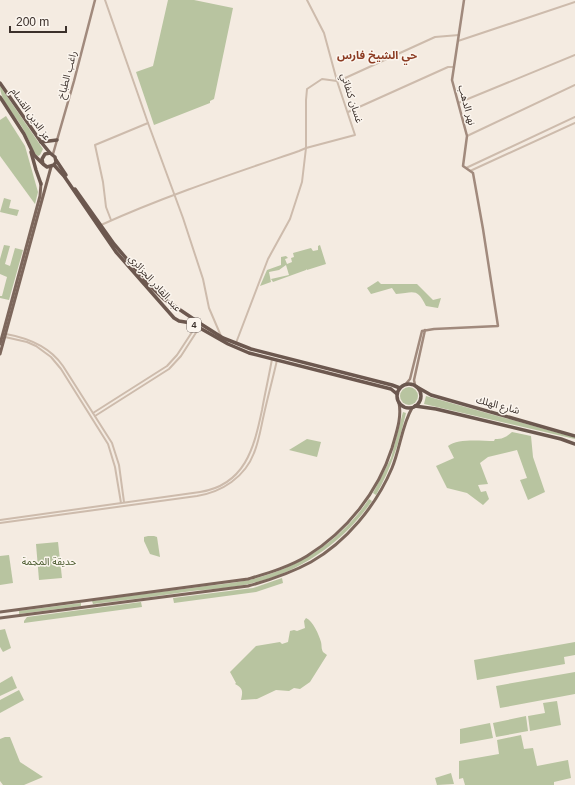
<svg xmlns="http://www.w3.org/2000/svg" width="575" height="785" font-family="Arial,'Noto Sans Arabic',sans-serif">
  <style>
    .green { fill: #b8c4a0 }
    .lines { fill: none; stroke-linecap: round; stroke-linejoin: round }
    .tertiary { stroke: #cdbbac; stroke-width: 2 }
    .secondary { stroke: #a18a7d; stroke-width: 2.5 }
    .primary { stroke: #7d675c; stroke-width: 3 }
    .trunk { stroke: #6c584f; stroke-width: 3.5 }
    .labels { text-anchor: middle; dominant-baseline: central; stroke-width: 3; stroke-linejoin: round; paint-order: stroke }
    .shield { fill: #fbf5ee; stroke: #756b66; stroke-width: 1 }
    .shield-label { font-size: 9px; font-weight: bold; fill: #3b302b }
    .street-label { font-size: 10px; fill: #3b302b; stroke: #fbf5ee }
    .park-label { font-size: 10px; fill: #4a5a2e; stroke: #fbf5ee }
    .neighbourhood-label { font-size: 11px; font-weight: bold; fill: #8c3b22; stroke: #fbf5ee }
  </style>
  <rect width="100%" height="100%" fill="#f4ebe1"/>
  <g class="green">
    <polygon points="168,0 194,0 233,8 214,99 210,101 210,103 154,125 136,72 153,66"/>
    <path d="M0 86 43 149 40 155 38 156 34 153C31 144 27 136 22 127 15 115 0 101 0 86Z"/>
    <polygon points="6,116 25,146 38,192 35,204 0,156 0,120"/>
    <polygon points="4,198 11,200 9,208 19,210 17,216 0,212"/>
    <polygon points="4,245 10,246 5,264 10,266 15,248 23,250 9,300 0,298 0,296 2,296 7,277 0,274 0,259"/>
    <polygon points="320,245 326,264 307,270 306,269 306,270 273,282 271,279 289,275 286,265 279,270 269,272 271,282 260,286 267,270 281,265 281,257 286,256 288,258 285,259 287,264 292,262 291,258 294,257 293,253 311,248 313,251 318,250 318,246"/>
    <path d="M378 281 381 284H417L433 300 441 298 438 308 426 306C417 288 415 292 396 294L392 288 371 294 367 288Z"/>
    <circle cx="409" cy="396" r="9"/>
    <polygon points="426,396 573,437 575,438 575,439 424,404"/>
    <path d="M403 412 406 413C399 443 391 469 376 495L373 493 391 458Z"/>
    <path d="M512 432 531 436 533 457 545 492 528 500 520 480 527 478 517 450 488 457 480 463 488 484 478 485 481 492 486 491 489 499 483 505 467 493 447 488 436 466 454 458 448 446C458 438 481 441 494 441L495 439C503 439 506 437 512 432Z"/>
    <polygon points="307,439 321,442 317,457 289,450"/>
    <path d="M369 499 372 501C343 543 299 573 249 584 231 588 211 589 192 591 159 596 126 600 93 604L92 601C125 596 159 592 192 588 210 585 230 584 249 580 297 569 341 541 369 499Z"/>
    <polygon points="148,536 154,536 157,537 160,557 150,554 144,541 144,537"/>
    <polygon points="58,542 62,578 39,580 36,544"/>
    <polygon points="9,555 13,583 0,585 0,556"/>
    <polygon points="282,578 283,583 256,592 174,603 173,598 253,588"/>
    <polygon points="141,602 142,607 24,623 24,621 27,617"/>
    <polygon points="81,603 81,606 19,614 19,611"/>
    <path d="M306 618C313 621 319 635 321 642 322 646 321 648 323 652L327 655 310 682 300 689 294 688 289 691 276 690 257 699 241 700C243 691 243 688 235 684L236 683 230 672 256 646 280 642 282 644 288 642 290 631 294 630 297 631 305 628 304 621Z"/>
    <polygon points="5,629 11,648 3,652 0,647 0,630"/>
    <polygon points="575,642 575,655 564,657 565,664 477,680 474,660"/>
    <polygon points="575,672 575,694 500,708 496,686"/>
    <polygon points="12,676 17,688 0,696 0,683"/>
    <polygon points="19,690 24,700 0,713 0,700"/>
    <polygon points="557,701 561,725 530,731 528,716 545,713 543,703"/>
    <polygon points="526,716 528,731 496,737 493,723"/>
    <polygon points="490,723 493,738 460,744 460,729"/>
    <polygon points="521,735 524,749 533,748 537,766 568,760 571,778 554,782 554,785 465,785 463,778 459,779 459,761 499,754 497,740"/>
    <polygon points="5,737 10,737 20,762 43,777 24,785 3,785 0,781 0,739"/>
    <polygon points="451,773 454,784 437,785 435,778"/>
  </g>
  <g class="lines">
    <g class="tertiary">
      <polyline points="105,0 148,123"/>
      <polyline points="458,41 575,2"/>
      <polyline points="343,79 435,37 459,35"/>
      <polyline points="458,103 575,55"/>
      <polyline points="348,112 448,67 454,67"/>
      <polyline points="467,136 575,85"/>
      <polyline points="466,168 575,117"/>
      <polyline points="470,171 575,123"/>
      <polyline points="111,220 106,207 103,182 95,145 148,123 183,218 203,279 209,308 221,336"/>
      <path d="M101 225C165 196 232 174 299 151L306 148 355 135 337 81 324 33 307 0"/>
      <path d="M6 334C28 338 50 347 63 366L112 443 119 465 124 502"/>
      <polyline points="5,337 27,342 36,346 51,357 61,369 108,444 115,467 121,503"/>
      <polyline points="236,343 268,259 290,219 302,182 306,148 306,100 307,89 322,79 337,81"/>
      <polyline points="93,413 167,366 177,355 196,326"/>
      <polyline points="95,416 169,369 181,356 199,328"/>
      <path d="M0 520 200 492C245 485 254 448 262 410 265 393 269 376 272 359"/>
      <path d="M0 523 197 496C222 492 245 477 254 453 259 441 261 427 264 414 268 396 273 378 277 360"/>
    </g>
    <g class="secondary">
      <polyline points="53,154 74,81 95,0"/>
      <polyline points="405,385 410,379 422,331 434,329 498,326 483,229 473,173 463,166 467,136 452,80 464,0"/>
      <polyline points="415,385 414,380 425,330"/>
    </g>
    <g class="primary">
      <polyline points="0,344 40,196 41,183"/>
      <polyline points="0,354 51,167"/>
      <path d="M0 612 248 579C268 573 289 567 307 556 347 531 378 492 392 448 396 433 402 418 399 403"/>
      <path d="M0 618 248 586C270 580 291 573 311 562 346 542 376 506 392 468 400 449 402 425 412 408"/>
    </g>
    <g class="trunk">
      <polyline points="0,83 41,142 50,153 55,157 56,162 54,165 47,167 43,164 42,159 45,154 50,153"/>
      <polyline points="0,97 24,134 34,155 42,163"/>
      <polyline points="41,142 57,140"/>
      <polyline points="31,152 36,170 41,184"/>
      <polyline points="56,160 66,175"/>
      <polyline points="54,165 64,176 116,252 174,318 179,321 191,323 228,344 249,353 391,389 397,394"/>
      <polyline points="75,189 114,244 149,285 164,299 201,324 223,338 251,349 392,385 400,388"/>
      <circle cx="409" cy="396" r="12"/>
      <polyline points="417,387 431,395 575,436"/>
      <polyline points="415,406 436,409 561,439 575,444"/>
    </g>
  </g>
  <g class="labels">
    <rect class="shield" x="187" y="318" width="14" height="14" rx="3"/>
    <g class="shield-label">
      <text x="194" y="325">4</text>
    </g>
    <g class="street-label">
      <text transform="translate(67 75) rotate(-75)">راغب الطباخ</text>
      <text transform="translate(352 98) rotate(72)">غسان كنفاتي</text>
      <text transform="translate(467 105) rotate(75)">نهر الدهب</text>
      <text transform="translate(31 114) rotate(55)">عز الدين القسام</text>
      <text transform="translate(155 283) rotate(48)">عبد القادر الجزائري</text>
      <text transform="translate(498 405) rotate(15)">شارع الهلك</text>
    </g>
    <g class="park-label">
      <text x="49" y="561">حديقة المجمة</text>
    </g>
    <g class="neighbourhood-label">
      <text x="377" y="55">حي الشيخ فارس</text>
    </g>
  </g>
  <path d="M10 26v6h56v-6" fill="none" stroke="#3b302b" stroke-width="2"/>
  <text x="16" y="26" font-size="12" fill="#3b302b" stroke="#fbf5ee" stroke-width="3" paint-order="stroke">200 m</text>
</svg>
